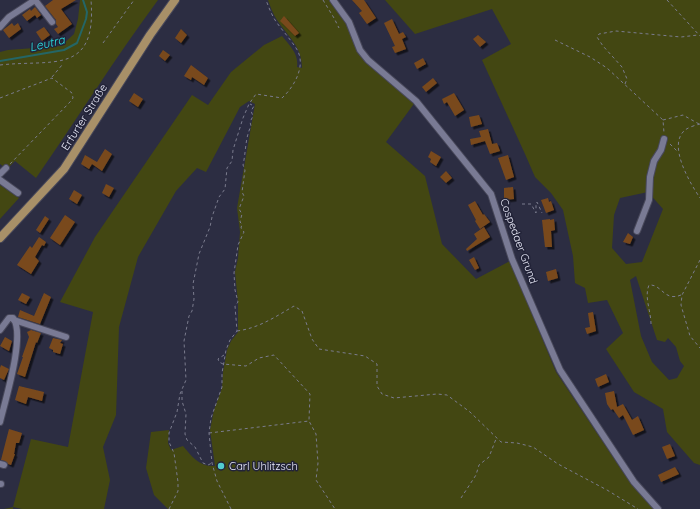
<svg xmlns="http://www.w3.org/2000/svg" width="700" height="509" font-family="Quicksand,sans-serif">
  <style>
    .green { fill: #434712; fill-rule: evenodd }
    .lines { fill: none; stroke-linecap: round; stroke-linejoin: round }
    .stream { stroke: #246666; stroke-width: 2 }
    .building { fill: #79491d; filter: url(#shadow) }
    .minor-casing { stroke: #48485a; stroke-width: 8 }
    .major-casing { stroke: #48485a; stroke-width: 10 }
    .path { stroke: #7b7c8e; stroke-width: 1; stroke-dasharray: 3 3; stroke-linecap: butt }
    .minor { stroke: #797a94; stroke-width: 6 }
    .major { stroke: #a89068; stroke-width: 8 }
    .poi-dot { fill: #52ccd0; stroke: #222338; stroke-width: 1.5 }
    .labels { text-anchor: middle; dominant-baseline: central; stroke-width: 3; stroke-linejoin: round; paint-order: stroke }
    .street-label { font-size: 11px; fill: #eaebf9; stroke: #222338 }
    .poi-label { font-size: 11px; fill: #eaebf9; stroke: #222338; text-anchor: start }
    .water-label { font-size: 12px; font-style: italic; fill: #2beaea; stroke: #222338 }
  </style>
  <defs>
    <filter id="shadow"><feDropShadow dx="2.5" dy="2.5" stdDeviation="0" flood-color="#0009"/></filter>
  </defs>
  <rect width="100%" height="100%" fill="#2c2d42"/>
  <g class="green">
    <path d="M80 0H158C115 58 77 119 36 178L15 161 7 169 0 164V52L8 50 61 46 74 34 78 19Z"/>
    <path d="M268 0H332L338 6 360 50 416 101 386 142 425 176 442 244 476 279 510 261 556 372 631 484 654 509H168L154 495 146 468 151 432 169 430 168 443 171 450 183 446C192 457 200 467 215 466L210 430 214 410 222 388 223 372 227 350 231 341 238 332V302L235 272 238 258 240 232 237 208 255 104 249 101 240 107 206 172 197 168 176 191 138 257 119 327 116 415 103 447 110 480 104 509H22L13 507V509H4L13 507 31 439 68 447 93 312 60 302 95 237 192 95 208 105 231 72 264 45 282 36C290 46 299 54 297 67L302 68C302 46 288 37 277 20 273 14 270 6 268 0Z"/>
    <path d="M385 0H700V465L694 463 667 432 663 409 634 392 606 349 623 333 607 300 588 303 585 288 575 283 573 256 563 210 551 193 535 177 525 154 482 60 511 44 492 9 415 34ZM648 192 663 209 642 262 626 264 612 248 614 215 620 198ZM636 276 657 340 665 342 668 338 676 347 680 361 684 366 677 378 669 380 652 362 641 336 630 280Z"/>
    <polygon points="0,185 19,198 0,219"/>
  </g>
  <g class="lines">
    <polyline class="stream" points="0,61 64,50 77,43 86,19 87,12 83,0"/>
  </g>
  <g class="building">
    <polygon points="53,0 76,0 61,9 72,24 58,34 54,29 58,27 56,24 56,20 45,6"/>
    <polygon points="352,0 364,0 376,18 367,24 359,13 362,11"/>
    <polygon points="35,7 41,15 37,18 35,15 27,21 22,15 30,9 31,11"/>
    <polygon points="284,16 299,33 295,36 280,21"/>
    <polygon points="392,19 399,34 403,32 406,37 402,39 406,49 395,53 392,47 395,46 384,23"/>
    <polygon points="12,23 14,26 18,23 21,29 9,38 3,30"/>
    <polygon points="44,27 50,35 42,41 36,32"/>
    <polygon points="181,29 187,35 181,43 175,38"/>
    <polygon points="478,35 486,42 480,47 473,39"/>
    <polygon points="163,50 170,55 165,61 159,56"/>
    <polygon points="423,58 426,64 417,69 414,63"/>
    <polygon points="191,65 208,78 204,85 192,77 191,80 184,76"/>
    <polygon points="433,78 437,83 426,92 422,87"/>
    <polygon points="134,93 143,99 138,107 129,101"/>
    <polygon points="454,93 464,110 455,116 447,102 444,104 442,99"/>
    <polygon points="479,115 482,124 471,127 469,117"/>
    <polygon points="488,129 492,144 497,143 500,151 490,154 485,141 471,145 470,139 481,137 479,131"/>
    <polygon points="105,149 112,154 102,171 92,164 89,169 81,164 85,155 97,162"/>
    <polygon points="431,151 441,157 436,166 430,162 431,159 428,157"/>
    <polygon points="508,155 514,177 506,180 498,158"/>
    <polygon points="446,171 452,178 446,183 440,177"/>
    <polygon points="106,184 114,188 109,197 102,193"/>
    <polygon points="513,187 514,199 504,200 504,188"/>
    <polygon points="74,190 82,195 77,204 69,199"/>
    <polygon points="548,198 549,202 551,201 554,210 546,213 541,200"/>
    <polygon points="475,201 483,215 484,214 490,222 480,229 475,221 476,220 468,205"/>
    <polygon points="65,215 75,222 60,245 50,238"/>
    <polygon points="45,216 49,219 40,233 36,230"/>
    <polygon points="550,219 550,220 554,219 555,230 551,231 552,247 545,247 542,220"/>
    <polygon points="484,227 490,237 467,251 466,249 477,239 474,234"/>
    <polygon points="628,233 633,237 630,244 623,242"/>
    <polygon points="39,237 46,242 44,246 42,245 35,257 39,261 31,274 17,265 30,246 32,248"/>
    <polygon points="474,257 479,268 475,270 469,260"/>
    <polygon points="556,269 558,278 548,281 546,272"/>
    <polygon points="22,293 30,297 26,304 18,300"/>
    <polygon points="44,293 51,297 40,324 18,317 20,310 34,316"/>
    <polygon points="593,312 596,331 587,334 585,328 590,327 588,313"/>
    <polygon points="31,330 41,333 37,343 36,342 25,377 17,374 23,357 22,357 29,337 27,332"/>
    <polygon points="5,337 12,341 9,351 0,346"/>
    <polygon points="53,338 62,340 60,343 63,344 60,354 53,352 53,350 49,348"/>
    <polygon points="1,365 9,369 4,380 0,378 0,368"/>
    <polygon points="606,374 609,382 598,387 595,379"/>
    <polygon points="19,386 44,392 42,401 28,397 26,404 15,400"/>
    <polygon points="614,391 617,407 623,404 632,420 638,416 644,430 633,435 623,415 619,418 613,409 611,410 607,404 605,393"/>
    <polygon points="9,429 22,433 19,443 16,443 14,454 15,454 11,465 8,464 5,461 1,460"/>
    <polygon points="670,444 675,456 667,459 662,447"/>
    <polygon points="675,467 679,474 661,482 658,475"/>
  </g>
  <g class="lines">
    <g class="minor-casing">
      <g id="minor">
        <polyline points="35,0 52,22"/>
        <polyline points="333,0 349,22 360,50 368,60 416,101 491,194 512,259 560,370 634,482 658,509"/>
        <polyline points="0,27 9,17 35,0"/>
        <polyline points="0,174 6,168"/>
        <polyline points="0,180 18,193"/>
        <polyline points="637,231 649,200 650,177 654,161 661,150 664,139"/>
        <polyline points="14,320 66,337"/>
        <path d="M0 330 9 318H13C26 334 5 401 0 422"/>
        <polyline points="0,464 4,465"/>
        <polyline points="0,484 1,484"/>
      </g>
    </g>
    <g class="major-casing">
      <polyline id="major" points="0,238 64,169 150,35 175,0"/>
    </g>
    <g class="path">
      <polyline points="323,0 334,18 339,28"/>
      <polyline points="667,0 700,36"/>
      <polyline points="555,40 590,57 607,68 663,120 664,133"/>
      <polyline points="103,43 134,0"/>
      <path d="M0 65C52 59 97 76 91 0"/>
      <polyline points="52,77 62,65"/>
      <polyline points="625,84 627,79 622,67 603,46 597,37 599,34 616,31 681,37 698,35"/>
      <polyline points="0,98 52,78 72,93 73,98 70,102 10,164"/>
      <polyline points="663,120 683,115 699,124"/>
      <path d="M700 124C696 125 689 127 685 130 667 145 690 183 700 198"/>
      <polyline points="670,144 678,152"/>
      <polyline points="522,204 531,204 536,213 536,203 537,202 542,213"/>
      <polyline points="700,260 682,295 681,305 690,336 700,348"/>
      <path d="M651 324C651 311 644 297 649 285 662 284 664 302 681 295"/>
      <path d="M237 331C259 328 275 317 294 306L302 311 312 339 319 349 365 356 377 364V386L382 394 394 398 437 394 447 395 470 412 501 442 517 443 533 447 558 464 607 490 638 509"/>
      <polyline points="224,355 218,359 219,362 223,364 246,366 259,358 274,355 310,394 309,420"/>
      <polyline points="182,391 182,401 186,414 185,434 187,440 195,447 203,463 208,465 212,463"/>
      <polyline points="209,433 309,421 316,434 318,463 316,480 335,509"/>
      <polyline points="461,498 476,475 479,465 489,457 496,439"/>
      <path d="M169 509 178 491V482L174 453 169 442V433L177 412 180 394 186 380 184 341 189 316 192 311 194 299 193 284 199 254 210 227 212 217 219 197 225 189 227 168 232 161 233 150 243 118 249 104 256 94 282 98C295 86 307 64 296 48 290 39 283 31 277 23 272 16 269 8 266 0"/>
      <path d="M231 509 217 481 212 463 209 433 211 418 222 387V373L226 350 230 340 237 331 235 306 238 302 235 290 234 273 238 245 244 232 241 228 242 224 240 222 242 214 239 209 244 196 242 192 245 170 243 165C246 152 245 138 251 126L250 122 253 116 251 111 254 106 250 104"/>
    </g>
    <use href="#minor" class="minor"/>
    <use href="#major" class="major"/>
  </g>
  <circle class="poi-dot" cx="221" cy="466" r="4"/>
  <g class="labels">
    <g class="street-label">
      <text transform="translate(84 117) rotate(-58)">Erfurter Straße</text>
      <text transform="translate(519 241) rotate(70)">Cospedaer Grund</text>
    </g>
    <g class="poi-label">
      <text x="229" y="466">Carl Uhlitzsch</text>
    </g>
    <g class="water-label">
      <text transform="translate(47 43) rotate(-13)">Leutra</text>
    </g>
  </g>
</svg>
